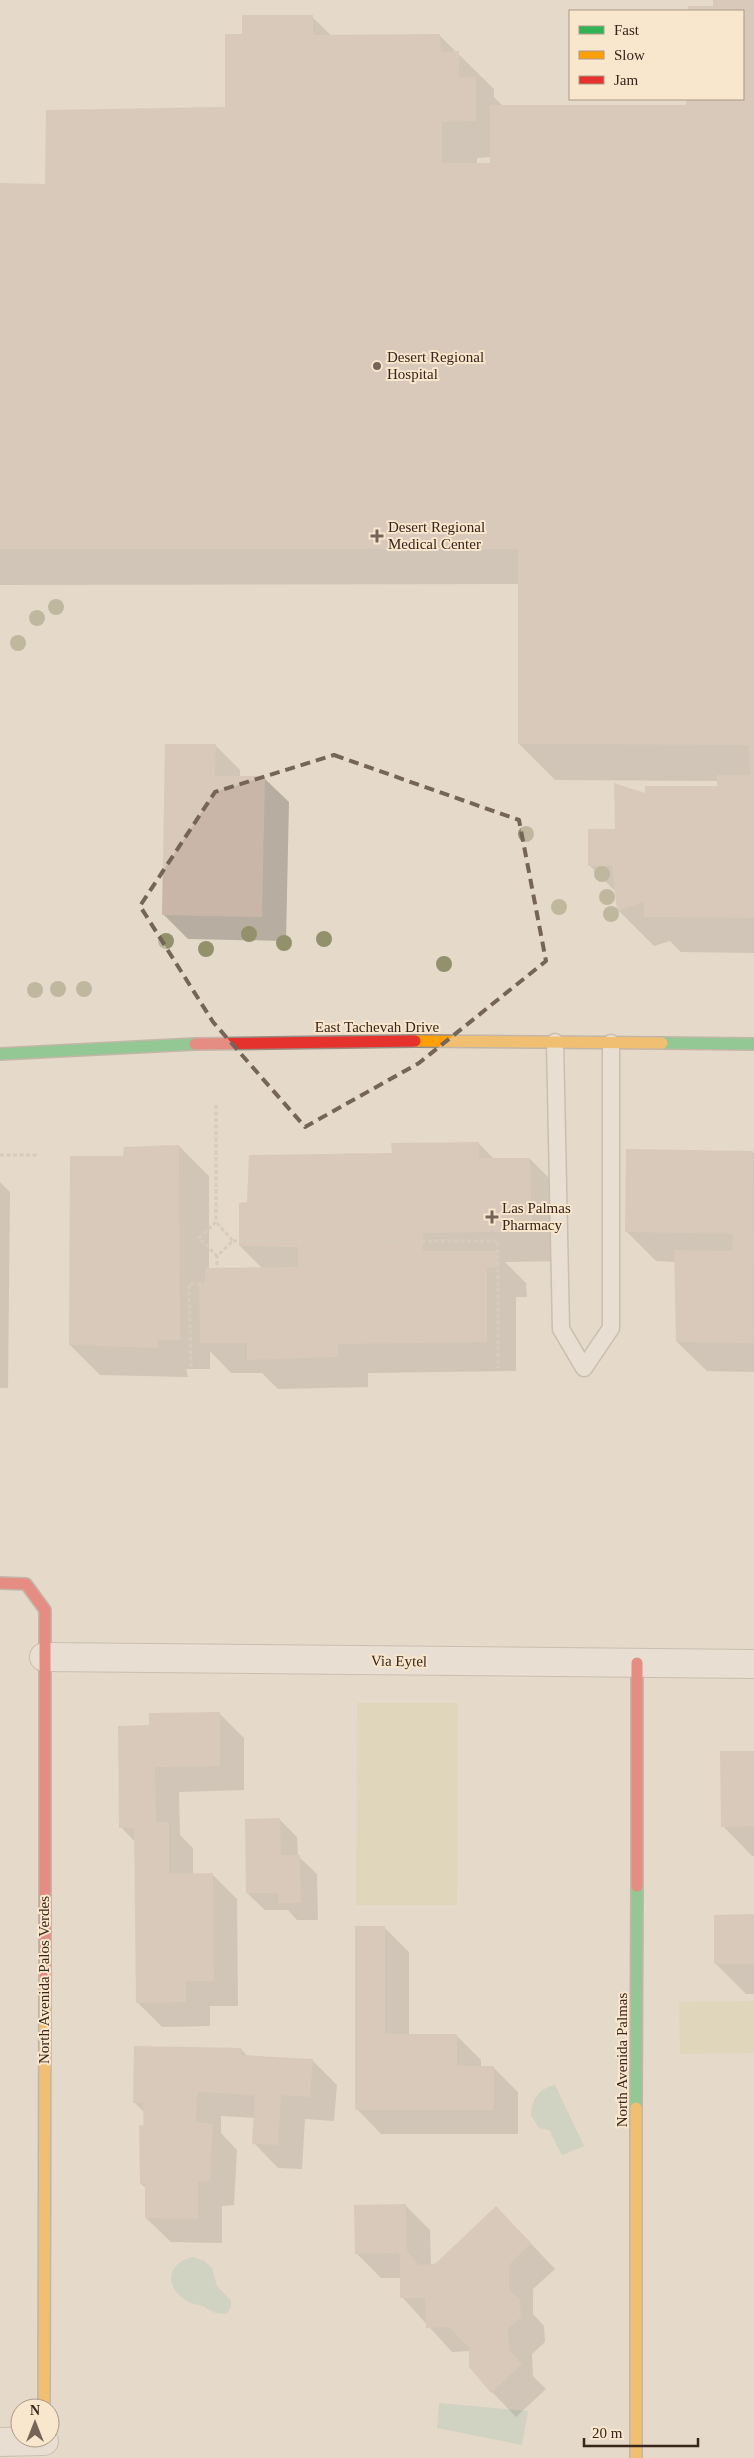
<svg xmlns="http://www.w3.org/2000/svg" width="754" height="2458" font-family="Georgia,serif">
  <style>
    .green { fill: #d9d3aa }
    .water { fill: #b5c9ba }
    .shadow { fill: #0003; fill-rule: evenodd }
    .building { fill: #c9b6a9 }
    .lines { fill: none; stroke-linecap: round; stroke-linejoin: round }
    .lane-casing { stroke: #aa9e93; stroke-width: 19 }
    .street-casing { stroke: #aa9e93; stroke-width: 30 }
    .fast-casing { stroke: #998d83; stroke-width: 14 }
    .slow-casing { stroke: #998d83; stroke-width: 14 }
    .jam-casing { stroke: #998d83; stroke-width: 14 }
    .path { stroke: #c5bbb2; stroke-width: 3; stroke-dasharray: 4 2.5; stroke-linecap: butt }
    .lane { stroke: #ece5db; stroke-width: 16 }
    .street { stroke: #ece5db; stroke-width: 28 }
    .fast { stroke: #30b455; stroke-width: 11 }
    .slow { stroke: #ff9f0a; stroke-width: 11 }
    .jam { stroke: #e5322d; stroke-width: 11 }
    .tree { fill: #92916c }
    .marked { fill: none; stroke: #756458; stroke-width: 4; stroke-dasharray: 10 6; stroke-linejoin: round }
    .poi-dot { fill: #756458; stroke: #f8e6cd; stroke-width: 2 }
    .labels { text-anchor: middle; dominant-baseline: central; stroke-width: 4; stroke-linejoin: round; paint-order: stroke }
    .poi-label { font-size: 15px; fill: #38251b; stroke: #f8e6cd; text-anchor: start }
    .street-label { font-size: 15px; fill: #38251b; stroke: #f8e6cd }
  </style>
  <rect width="100%" height="100%" fill="#e5d9c9"/>
  <g class="green">
    <polygon points="357,1703 458,1703 457,1905 356,1905"/>
    <polygon points="754,2001 754,2053 680,2054 679,2002"/>
  </g>
  <g class="water">
    <path d="M555 2085 584 2146 562 2155 549 2130 539 2128 531 2115C532 2098 539 2089 555 2085Z"/>
    <path d="M193 2257 204 2261 212 2268 217 2286 231 2301V2307L227 2313C216 2316 211 2310 202 2306 197 2304 192 2304 187 2301 164 2287 166 2263 193 2257Z"/>
    <polygon points="439,2403 528,2411 522,2445 437,2428"/>
  </g>
  <g class="shadow">
    <path d="M714 0H754V953L681 952 670 941 654 946 618 910 616 892 590 866 617 830 646 794 718 787V781L555 780 519 744V584L0 585V184L46 185 226 109 243 35 312 17 332 36H440L494 89V97L504 107H687V99H743V11H689V7H715ZM492 157V164H477V158Z"/>
    <polygon points="215,745 240,770 240,777 264,778 289,802 286,941 188,939 163,914"/>
    <polygon points="478,1143 494,1159 530,1159 560,1189 562,1261 505,1262 526,1283 527,1297 516,1297 516,1371 368,1373 368,1387 278,1389 262,1373 231,1373 210,1351 210,1369 186,1369 188,1377 100,1375 70,1345 124,1157 179,1146 209,1176 209,1270 263,1269 240,1246 393,1155"/>
    <polygon points="627,1150 754,1153 754,1372 707,1371 677,1342 675,1262 656,1261 626,1231"/>
    <polygon points="0,1182 10,1192 8,1388 0,1388"/>
    <polygon points="219,1713 244,1738 244,1790 179,1792 180,1835 193,1848 193,1875 212,1874 237,1899 238,2006 210,2006 210,2026 162,2027 137,2002 135,1842 121,1827 151,1727"/>
    <polygon points="754,1752 754,1856 752,1856 723,1826"/>
    <polygon points="280,1820 297,1837 298,1856 317,1874 318,1920 297,1920 288,1910 265,1910 247,1893"/>
    <polygon points="754,1916 754,1994 746,1994 716,1964"/>
    <polygon points="384,1927 409,1952 409,2035 456,2035 481,2060 481,2067 493,2067 518,2092 518,2134 381,2134 357,2109"/>
    <polygon points="241,2049 248,2057 312,2060 337,2085 334,2121 305,2119 302,2169 278,2168 254,2143 255,2118 221,2116 221,2133 237,2150 234,2205 222,2206 222,2243 171,2242 146,2218 146,2188 141,2184 144,2112 134,2102"/>
    <polygon points="406,2206 430,2230 431,2265 520,2232 555,2269 533,2289 533,2314 544,2326 545,2342 532,2354 533,2376 546,2389 516,2417 492,2392 470,2351 452,2352 402,2297 401,2278 381,2278 356,2253"/>
  </g>
  <g class="building">
    <polygon points="713,0 754,0 754,918 644,917 644,902 617,911 612,866 588,866 588,829 615,829 614,783 645,793 645,786 717,786 717,775 750,775 749,745 518,744 518,549 0,549 0,183 45,184 46,110 225,107 225,34 242,34 242,15 313,15 313,35 440,34 441,52 459,51 459,78 476,77 476,121 442,122 442,163 490,163 490,105 686,105 686,99 743,99 743,11 688,11 688,6 713,6"/>
    <polygon points="165,744 216,744 215,776 265,776 262,917 162,915"/>
    <polygon points="479,1142 479,1158 530,1158 532,1231 423,1233 423,1251 497,1251 498,1267 487,1268 487,1342 338,1344 338,1357 247,1360 247,1343 200,1343 199,1284 205,1283 205,1268 298,1267 298,1247 239,1246 239,1203 247,1202 249,1155 392,1153 391,1143"/>
    <polygon points="179,1145 180,1340 157,1340 158,1348 69,1345 70,1156 123,1156 124,1147"/>
    <polygon points="626,1149 753,1151 754,1343 676,1342 674,1250 732,1251 733,1234 625,1232"/>
    <polygon points="220,1712 220,1766 155,1767 156,1822 169,1822 169,1874 213,1873 214,1981 186,1981 186,2002 136,2003 134,1828 119,1828 118,1726 149,1725 149,1713"/>
    <polygon points="720,1751 754,1751 754,1826 721,1827"/>
    <polygon points="280,1818 281,1855 300,1855 301,1903 278,1903 278,1893 246,1893 245,1819"/>
    <polygon points="754,1914 754,1964 714,1964 714,1915"/>
    <polygon points="355,1926 385,1926 385,2034 457,2034 457,2066 494,2066 494,2110 355,2110"/>
    <polygon points="134,2046 241,2048 241,2055 313,2059 310,2097 281,2095 278,2145 252,2144 255,2095 197,2092 196,2122 213,2124 210,2181 198,2182 198,2219 145,2218 145,2183 140,2184 139,2125 144,2126 143,2102 133,2103"/>
    <polygon points="406,2204 407,2251 419,2265 435,2264 496,2206 531,2243 509,2265 509,2289 520,2300 521,2317 508,2329 509,2350 522,2364 491,2393 469,2367 469,2348 449,2327 426,2328 425,2298 400,2298 400,2256 398,2253 355,2254 354,2205"/>
  </g>
  <g class="lines">
    <g class="lane-casing">
      <polyline id="lane" points="555,1042 561,1329 584,1368 611,1328 611,1043"/>
    </g>
    <g class="street-casing">
      <g id="street">
        <polyline points="44,1657 754,1664"/>
        <polyline points="0,2442 44,2441"/>
      </g>
    </g>
    <g class="fast-casing">
      <g id="fast">
        <polyline points="662,1043 754,1044"/>
        <polyline points="0,1054 195,1044"/>
        <polyline points="636,2108 637,1886"/>
      </g>
    </g>
    <g class="slow-casing">
      <g id="slow">
        <polyline points="415,1041 662,1043"/>
        <polyline points="44,2408 45,1975"/>
        <polyline points="636,2458 636,2108"/>
      </g>
    </g>
    <g class="jam-casing">
      <g id="jam">
        <polyline points="195,1044 415,1041"/>
        <polyline points="0,1583 26,1584 45,1610 45,1975"/>
        <polyline points="637,1886 637,1663"/>
      </g>
    </g>
    <g class="path">
      <polyline points="216,1105 216,1222 199,1238 217,1256 233,1241 216,1222"/>
      <polyline points="0,1155 37,1155"/>
      <polyline points="233,1241 498,1241 498,1368"/>
      <polyline points="191,1367 189,1284 217,1284 217,1256"/>
    </g>
    <use href="#lane" class="lane"/>
    <use href="#street" class="street"/>
    <use href="#fast" class="fast"/>
    <use href="#slow" class="slow"/>
    <use href="#jam" class="jam"/>
  </g>
  <g class="tree">
    <circle cx="56" cy="607" r="8"/>
    <circle cx="37" cy="618" r="8"/>
    <circle cx="18" cy="643" r="8"/>
    <circle cx="526" cy="834" r="8"/>
    <circle cx="602" cy="874" r="8"/>
    <circle cx="607" cy="897" r="8"/>
    <circle cx="559" cy="907" r="8"/>
    <circle cx="611" cy="914" r="8"/>
    <circle cx="249" cy="934" r="8"/>
    <circle cx="324" cy="939" r="8"/>
    <circle cx="166" cy="941" r="8"/>
    <circle cx="284" cy="943" r="8"/>
    <circle cx="206" cy="949" r="8"/>
    <circle cx="444" cy="964" r="8"/>
    <circle cx="58" cy="989" r="8"/>
    <circle cx="84" cy="989" r="8"/>
    <circle cx="35" cy="990" r="8"/>
  </g>
  <path d="M0 0H754V2458H0ZM334 755 519 820 546 961 419 1063 305 1127 213 1022 140 906 215 792Z" fill="#e5d9c9" fill-opacity=".55" fill-rule="evenodd"/>
  <path class="marked" d="M334 755 519 820 546 961 419 1063 305 1127 213 1022 140 906 215 792Z"/>
  <g class="poi-dot">
    <circle cx="377" cy="366" r="5"/>
    <path d="M374.5 528.5h5v5h5v5h-5v5h-5v-5h-5v-5h5z"/>
    <path d="M489.5 1209.5h5v5h5v5h-5v5h-5v-5h-5v-5h5z"/>
  </g>
  <g class="labels">
    <g class="poi-label">
      <text x="387" y="357">Desert Regional<tspan x="387" dy="17">Hospital</tspan></text>
      <text x="388" y="527">Desert Regional<tspan x="388" dy="17">Medical Center</tspan></text>
      <text x="502" y="1208">Las Palmas<tspan x="502" dy="17">Pharmacy</tspan></text>
    </g>
    <g class="street-label">
      <text x="377" y="1027">East Tachevah Drive</text>
      <text transform="translate(399 1661) rotate(1)">Via Eytel</text>
      <text transform="translate(44 1980) rotate(-90)">North Avenida Palos Verdes</text>
      <text transform="translate(622 2060) rotate(-90)">North Avenida Palmas</text>
    </g>
  </g>
  <rect x="569" y="10" width="175" height="90" fill="#f8e6cd" stroke="#ab9986"/>
  <rect x="579" y="26" width="25" height="8" fill="#30b455" stroke="#ab9986"/>
  <text x="614" y="35" font-size="15" fill="#38251b">Fast</text>
  <rect x="579" y="51" width="25" height="8" fill="#ff9f0a" stroke="#ab9986"/>
  <text x="614" y="60" font-size="15" fill="#38251b">Slow</text>
  <rect x="579" y="76" width="25" height="8" fill="#e5322d" stroke="#ab9986"/>
  <text x="614" y="85" font-size="15" fill="#38251b">Jam</text>
  <g transform="translate(35 2423)"><circle r="24" fill="#f8e6cd" stroke="#ab9986"/>
  <path d="M0-4L9 19L0 12L-9 19Z" fill="#756458"/>
  <text y="-8" font-size="14" font-weight="bold" text-anchor="middle" fill="#38251b">N</text>
  </g>
  <path d="M584 2438v8h114v-8" fill="none" stroke="#38251b" stroke-width="2.5"/>
  <text x="592" y="2438" font-size="15" fill="#38251b" stroke="#f8e6cd" stroke-width="4" paint-order="stroke">20 m</text>
</svg>
